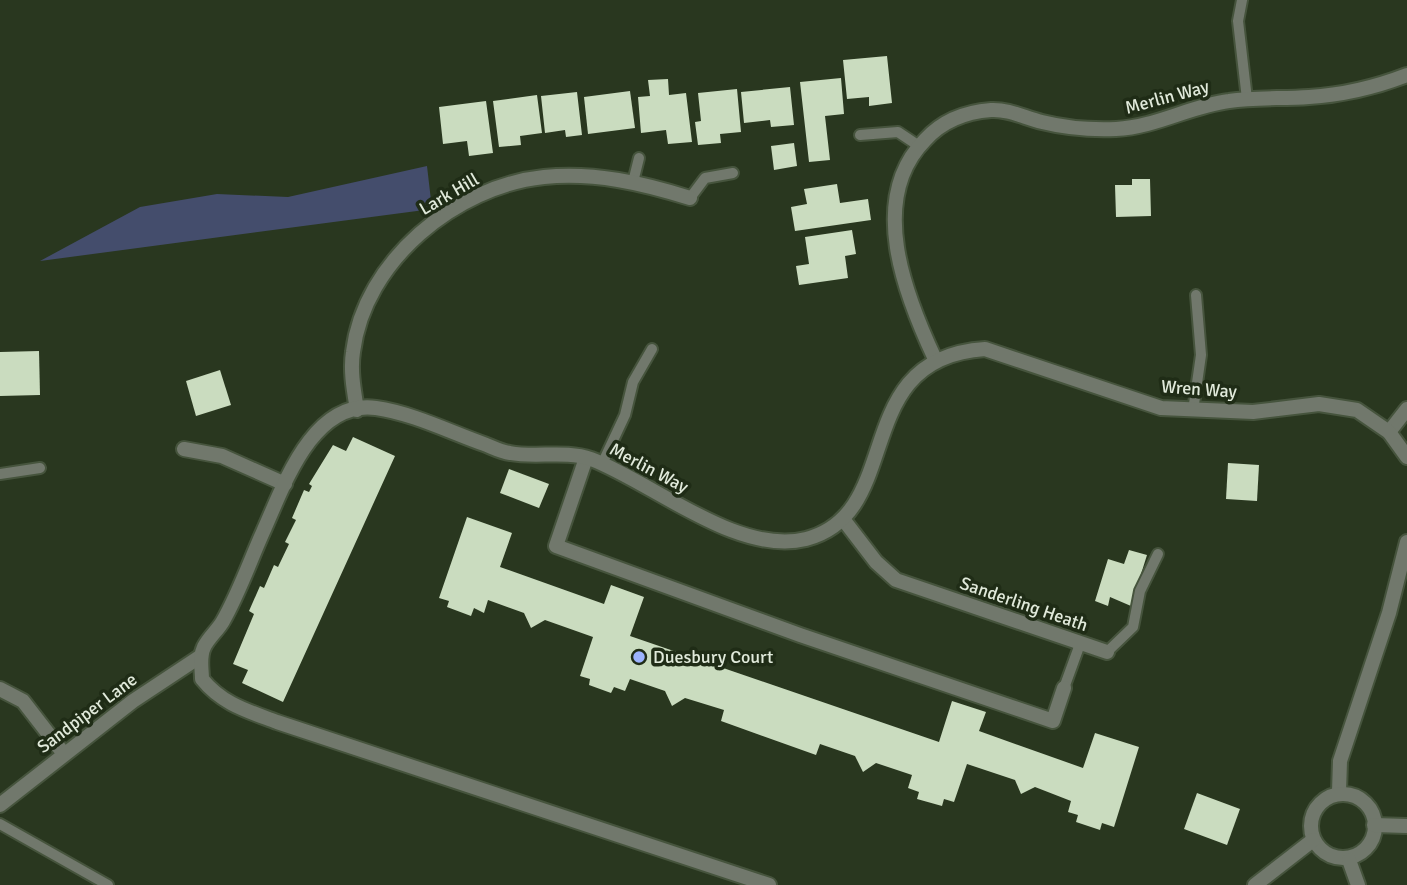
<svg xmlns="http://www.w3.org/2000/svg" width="1407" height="885" font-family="Signika,sans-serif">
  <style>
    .green { fill: #444d6c }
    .building { fill: #cadcbf }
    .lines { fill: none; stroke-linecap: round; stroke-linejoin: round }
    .service-casing { stroke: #46543d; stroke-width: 14 }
    .minor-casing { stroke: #46543d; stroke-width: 18 }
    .service { stroke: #71786c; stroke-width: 10 }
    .minor { stroke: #71786c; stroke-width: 14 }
    .poi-dot { fill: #9db4fd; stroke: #1f2c16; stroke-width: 2.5 }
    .labels { text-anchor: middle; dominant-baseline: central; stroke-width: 7; stroke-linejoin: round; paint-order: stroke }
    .street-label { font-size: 18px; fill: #e1eadb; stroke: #1f2c16 }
    .poi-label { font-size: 18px; fill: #e1eadb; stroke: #1f2c16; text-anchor: start }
  </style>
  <rect width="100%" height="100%" fill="#29371f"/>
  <polygon class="green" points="427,166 432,209 40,261 140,207 217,194 288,197"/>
  <g class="building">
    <polygon points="887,56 892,103 869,106 869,97 847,99 843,60"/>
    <polygon points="841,78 844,114 825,116 830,160 809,162 800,82"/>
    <polygon points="668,79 669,95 686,93 692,142 668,144 666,130 641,133 638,97 650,96 648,80"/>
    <polygon points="790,87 794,125 771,127 770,120 744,123 741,92"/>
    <polygon points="737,89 741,132 720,134 721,143 698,145 695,122 701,121 698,93"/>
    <polygon points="630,91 635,128 588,134 584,97"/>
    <polygon points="577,92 582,135 566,137 565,130 545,133 541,96"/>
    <polygon points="537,95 542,133 520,136 521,145 499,147 493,101"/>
    <polygon points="486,101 493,153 469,156 467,141 443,144 439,107"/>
    <polygon points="794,143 797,166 774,170 771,146"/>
    <polygon points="1132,179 1150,179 1151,216 1116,217 1115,185 1132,185"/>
    <polygon points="837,184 840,203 868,199 871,220 795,231 791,207 807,204 804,189"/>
    <polygon points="852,230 856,254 845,256 848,278 799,285 796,266 809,264 805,237"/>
    <polygon points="39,351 40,395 0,396 0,352"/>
    <polygon points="220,370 231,405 196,416 186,381"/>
    <polygon points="353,437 395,456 283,702 242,683 248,670 233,664 254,614 249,611 260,586 264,588 274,565 278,567 289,544 285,542 296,520 292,518 304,490 309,492 312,486 309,484 333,445 346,451"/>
    <polygon points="1228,463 1259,465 1257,501 1226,499"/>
    <polygon points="509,469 549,484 539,508 500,493"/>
    <polygon points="467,517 512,533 500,567 604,604 611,585 644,597 630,636 939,742 952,701 986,712 979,731 1083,768 1095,733 1139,747 1114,827 1102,823 1100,830 1076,822 1078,815 1068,812 1071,801 1035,787 1021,794 1015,780 967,764 954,802 944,799 942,806 917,799 919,792 908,788 912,775 876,763 863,772 855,756 820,744 816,755 721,721 724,710 685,698 672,706 665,691 630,679 625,691 614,687 611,693 589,685 590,679 580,676 593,637 545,620 531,628 524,613 488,600 484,613 474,608 471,616 447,607 449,601 439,598"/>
    <polygon points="1129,550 1147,555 1131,606 1110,597 1108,606 1095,601 1108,559 1124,564"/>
    <polygon points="1197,793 1240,809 1227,845 1184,829"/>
  </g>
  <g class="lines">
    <g class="service-casing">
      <g id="service">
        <polyline points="1242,0 1238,21 1247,99"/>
        <polyline points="860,135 898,132 919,146"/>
        <polyline points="633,182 639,158"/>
        <polyline points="690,198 705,178 733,173"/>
        <polyline points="1193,411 1201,355 1196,295"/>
        <polyline points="602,464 625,415 633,382 652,349"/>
        <polyline points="0,474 40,468"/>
        <polyline points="1107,652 1133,627 1140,591 1158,554"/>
        <polyline points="1064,688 1080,644"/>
        <polyline points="0,824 108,885"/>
      </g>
    </g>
    <g class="minor-casing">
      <g id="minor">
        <path d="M935 359C905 295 867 199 925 140 942 121 965 112 991 110 1009 109 1025 118 1042 122 1066 128 1091 130 1116 129 1156 127 1190 106 1229 101 1255 97 1282 99 1309 97 1342 95 1376 87 1407 75"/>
        <path d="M357 410C354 391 350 371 353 352 364 261 456 186 544 177 595 172 642 183 690 198"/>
        <polyline points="1389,432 1407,409"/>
        <polyline points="184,449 222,456 285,484"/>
        <polyline points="586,458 556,546 800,635 1053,721 1064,688"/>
        <polyline points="843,519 876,562 896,580 1107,652"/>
        <polyline points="0,689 23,701 64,754"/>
        <polyline points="1339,792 1340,761 1389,613 1407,542"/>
        <circle cx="1343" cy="826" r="32"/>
        <polyline points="0,805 133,701 201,656"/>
        <polyline points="1374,825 1407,826"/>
        <polyline points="1349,860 1358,885"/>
        <path d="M769 885 277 722C248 711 222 704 202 679 202 669 199 657 204 647 209 637 218 630 223 621 239 593 250 561 263 532 283 488 312 399 376 408 412 413 450 432 484 444 492 447 501 452 510 453 536 458 565 450 591 459 652 482 737 556 806 539 907 513 847 358 985 349L1161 408 1253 412 1319 404 1357 410 1389 432 1407 457"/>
        <polyline points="1255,885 1313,840"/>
      </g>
    </g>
    <use href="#service" class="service"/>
    <use href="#minor" class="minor"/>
  </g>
  <circle class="poi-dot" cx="639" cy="657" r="7"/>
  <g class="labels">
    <g class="street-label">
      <text transform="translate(1167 97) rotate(-15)">Merlin Way</text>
      <text transform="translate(449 194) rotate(-30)">Lark Hill</text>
      <text transform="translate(1199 389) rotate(4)">Wren Way</text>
      <text transform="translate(649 468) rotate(28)">Merlin Way</text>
      <text transform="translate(1024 604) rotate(19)">Sanderling Heath</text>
      <text transform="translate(87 713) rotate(-37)">Sandpiper Lane</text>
    </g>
    <g class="poi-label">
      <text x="653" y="657">Duesbury Court</text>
    </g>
  </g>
</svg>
